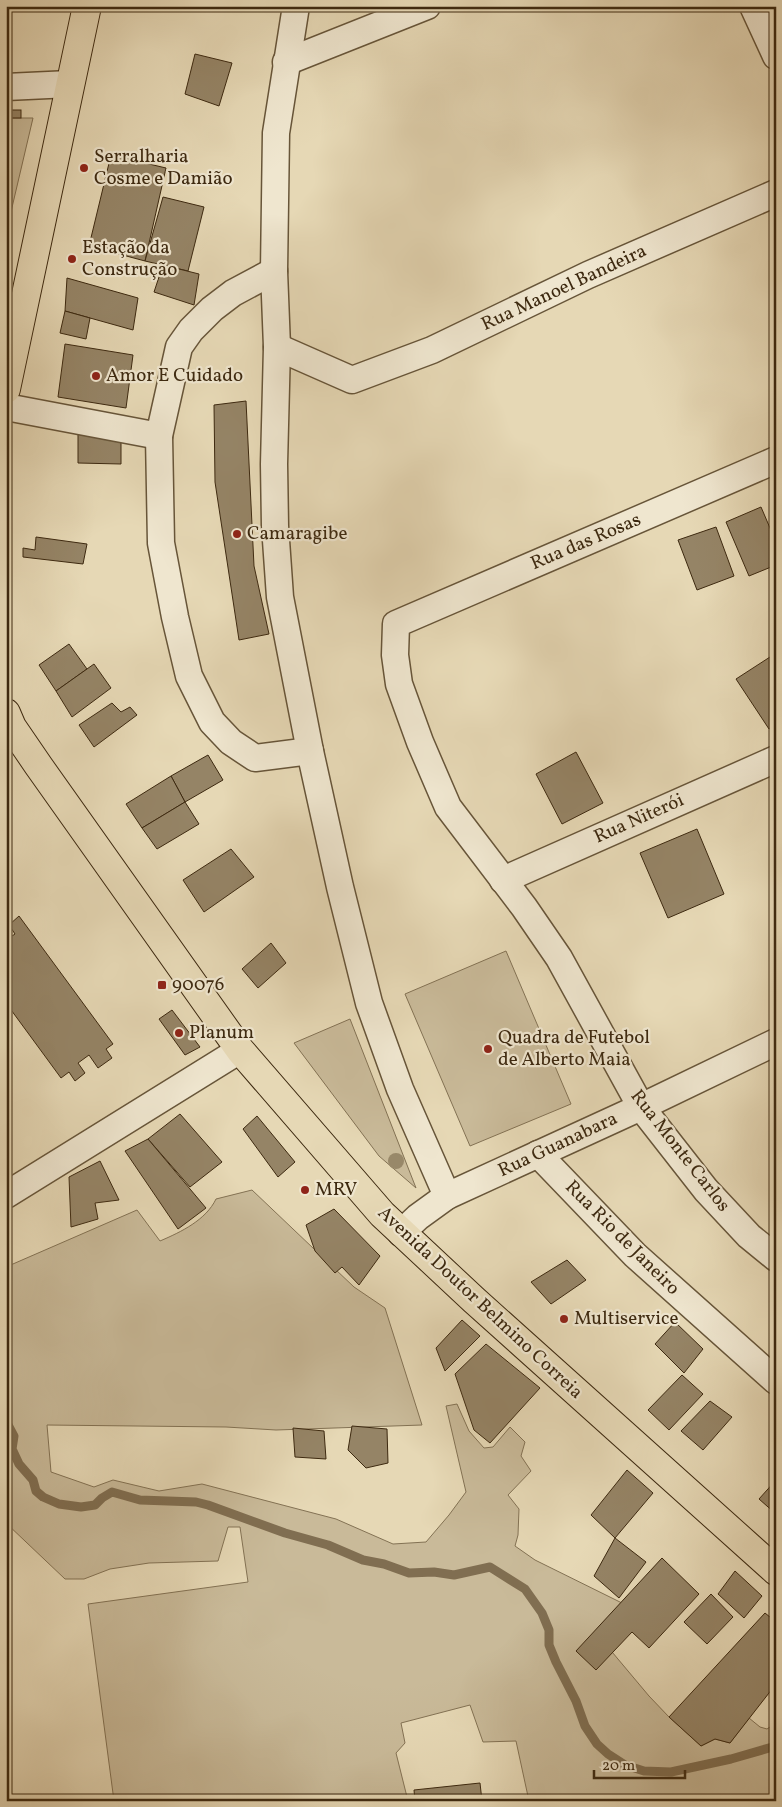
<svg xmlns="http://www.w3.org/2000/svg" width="782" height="1807" font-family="Vollkorn,serif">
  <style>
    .green { fill: #c9ba99; stroke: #837254 }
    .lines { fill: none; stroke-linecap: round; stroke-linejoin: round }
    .stream { stroke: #806e51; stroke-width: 9 }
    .building { fill: #958466; stroke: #3d2910 }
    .minor-casing { stroke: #675539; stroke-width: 29 }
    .primary-casing { stroke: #3d2910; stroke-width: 30 }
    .minor { stroke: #efe6cf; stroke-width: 26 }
    .primary { stroke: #e6d8b5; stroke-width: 28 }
    .tree { fill: #988869 }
    .poi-dot { fill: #8f2418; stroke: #efe6cf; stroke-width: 2 }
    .labels { text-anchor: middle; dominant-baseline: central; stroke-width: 4.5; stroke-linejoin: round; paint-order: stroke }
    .poi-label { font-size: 19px; fill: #3d2910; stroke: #efe6cf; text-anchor: start }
    .street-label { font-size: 19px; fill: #3d2910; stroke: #efe6cf }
  </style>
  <rect width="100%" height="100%" fill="#e6d8b5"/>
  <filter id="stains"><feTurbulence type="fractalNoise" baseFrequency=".004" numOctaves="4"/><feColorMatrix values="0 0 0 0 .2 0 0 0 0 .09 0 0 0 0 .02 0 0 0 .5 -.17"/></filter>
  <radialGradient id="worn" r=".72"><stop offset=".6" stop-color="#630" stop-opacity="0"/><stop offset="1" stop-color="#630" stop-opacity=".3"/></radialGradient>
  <g class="green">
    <polygon points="6,118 33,118 6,233"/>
    <polygon points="506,951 571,1104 470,1146 405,994"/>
    <polygon points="350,1019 416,1188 379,1156 294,1043"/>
    <path d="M252 1190 354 1287 385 1308 422 1425 276 1430 226 1427 47 1425 51 1472 94 1487 113 1480 159 1491 202 1484 336 1519 393 1544 426 1542 449 1515 466 1492 446 1406 457 1404 469 1431 484 1448 493 1447 510 1427 525 1442 521 1456 531 1471 508 1495 519 1509 518 1535 515 1546 535 1560 626 1605 602 1640 649 1696 669 1717 701 1746 715 1739 730 1743 749 1718 760 1727 767 1729 776 1723V1801H529L516 1741 483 1742 470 1705 401 1723 405 1743 396 1753 408 1801H114L88 1604 248 1582 240 1527H228L218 1561 149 1563 110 1569 84 1579H65L6 1523V1267L137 1210 160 1241C181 1232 206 1220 216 1199Z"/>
  </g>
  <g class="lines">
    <polyline class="stream" points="6,1421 14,1436 12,1449 19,1464 33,1480 36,1491 43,1497 59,1504 81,1507 95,1505 102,1498 112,1492 140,1500 196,1502 208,1505 285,1533 328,1545 363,1560 384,1564 409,1573 434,1572 454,1575 490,1567 525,1589 542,1613 549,1630 549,1645 556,1662 576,1701 585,1726 597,1744 608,1754 625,1765 644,1771 671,1772 731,1759 776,1746"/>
  </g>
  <g class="building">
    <polygon points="195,54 232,63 219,106 185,94"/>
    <rect x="6" y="110" width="15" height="8"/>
    <polygon points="111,155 166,168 145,261 89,246"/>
    <polygon points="163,197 204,207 188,271 145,261"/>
    <polygon points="163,265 199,274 194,305 154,292"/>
    <polygon points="67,278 138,298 133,330 65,311"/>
    <polygon points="65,311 90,318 86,339 60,333"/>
    <polygon points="65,344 133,355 126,408 58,397"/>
    <polygon points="246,401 254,566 269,634 239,640 215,482 214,405"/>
    <polygon points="78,433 121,434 121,464 78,463"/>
    <polygon points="761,507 776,542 776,565 749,576 726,522"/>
    <polygon points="716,527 734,576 697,590 678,540"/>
    <polygon points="36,537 87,544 83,564 23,557 23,548 35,550"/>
    <polygon points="69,644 87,669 56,691 39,665"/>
    <polygon points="770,657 776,665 776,725 769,729 736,679"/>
    <polygon points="94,664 111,688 72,717 56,691"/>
    <polygon points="112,703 121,712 130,707 137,715 94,747 79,725"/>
    <polygon points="576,752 603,803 562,824 536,774"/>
    <polygon points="208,755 223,780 185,802 171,776"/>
    <polygon points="171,776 185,802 142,828 126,804"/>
    <polygon points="185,802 199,824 157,849 142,828"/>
    <polygon points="697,829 724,894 668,918 640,853"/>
    <polygon points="231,849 254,877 204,912 183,880"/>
    <polygon points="19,916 113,1044 106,1049 112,1058 98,1068 89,1055 78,1063 85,1073 75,1081 69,1072 61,1078 6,1003 6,940 15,934 9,925"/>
    <polygon points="271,943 286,963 258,988 242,969"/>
    <polygon points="172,1010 200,1047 185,1055 159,1019"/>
    <polygon points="180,1114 222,1162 190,1187 148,1139"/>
    <polygon points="257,1116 295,1162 278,1177 243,1129"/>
    <polygon points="148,1139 206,1208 178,1229 125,1151"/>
    <polygon points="100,1161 119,1200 95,1203 98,1219 71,1227 69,1177"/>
    <polygon points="334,1209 380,1256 359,1285 342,1267 335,1273 315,1251 306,1225"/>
    <polygon points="567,1260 586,1280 551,1304 531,1282"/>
    <polygon points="462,1320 480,1336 445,1371 436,1348"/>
    <polygon points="675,1322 703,1349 684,1373 655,1344"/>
    <polygon points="486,1344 540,1388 490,1443 474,1430 455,1374"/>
    <polygon points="682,1375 703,1394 669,1430 648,1410"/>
    <polygon points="710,1401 732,1417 703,1450 681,1431"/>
    <polygon points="352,1426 387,1429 388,1463 366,1468 348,1450"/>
    <polygon points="293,1428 324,1431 326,1459 295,1457"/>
    <polygon points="627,1470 653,1493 615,1538 591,1515"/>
    <polygon points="776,1480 776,1514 759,1499"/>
    <polygon points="615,1538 646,1562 619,1598 594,1576"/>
    <polygon points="662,1558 699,1594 649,1648 632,1632 596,1670 576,1651"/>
    <polygon points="735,1571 762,1596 744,1618 718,1594"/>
    <polygon points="711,1594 733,1617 707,1644 684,1622"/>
    <polygon points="765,1613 776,1622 776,1684 730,1743 715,1739 701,1746 669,1717"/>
    <polygon points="480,1783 482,1801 415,1801 414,1790"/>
  </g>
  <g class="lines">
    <g class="minor-casing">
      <g id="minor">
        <polyline points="296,6 276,133 274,271 277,347 274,464 275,526 280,597 310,751 340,887 369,1003 400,1089 447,1196"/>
        <polyline points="753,6 776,56"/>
        <polyline points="286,62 427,6"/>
        <polyline points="6,87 70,84"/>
        <polyline points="277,347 352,380 432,350 588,275 776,193"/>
        <polyline points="6,407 159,436 179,347 191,330 212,309 233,293 274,271"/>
        <polyline points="159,436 161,543 175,617 189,676 212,722 231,742 255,758 310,751"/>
        <polyline points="776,460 396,624 395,655 399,684 420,742 448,807 524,907 559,958 641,1107 706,1190 749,1236 776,1258"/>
        <polyline points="503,880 776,759"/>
        <polyline points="538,1154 635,1255 776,1381"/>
        <polyline points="6,1195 240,1050"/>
        <polyline points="401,1233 418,1217 447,1196 641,1107 776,1042"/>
      </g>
    </g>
    <g class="primary-casing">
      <g id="primary">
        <polyline points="6,389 87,6"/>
        <polyline points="6,713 12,727 38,765 240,1050 382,1214 474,1300 776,1571"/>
      </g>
    </g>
    <use href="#minor" class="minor"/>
    <use href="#primary" class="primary"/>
  </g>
  <circle class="tree" cx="396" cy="1161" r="8"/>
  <g class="poi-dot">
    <circle cx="84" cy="168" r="5"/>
    <circle cx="72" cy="259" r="5"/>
    <circle cx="96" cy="376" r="5"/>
    <circle cx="237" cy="534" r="5"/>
    <rect x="157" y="980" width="10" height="10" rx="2.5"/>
    <circle cx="179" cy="1033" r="5"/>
    <circle cx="488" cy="1049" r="5"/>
    <circle cx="305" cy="1190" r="5"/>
    <circle cx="564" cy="1319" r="5"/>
  </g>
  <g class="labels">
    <g class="poi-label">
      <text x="94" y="157">Serralharia<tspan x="94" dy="22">Cosme e Damião</tspan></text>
      <text x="82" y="248">Estação da<tspan x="82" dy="22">Construção</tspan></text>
      <text x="106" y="376">Amor E Cuidado</text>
      <text x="247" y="534">Camaragibe</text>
      <text x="172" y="985">90076</text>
      <text x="189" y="1033">Planum</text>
      <text x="498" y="1038">Quadra de Futebol<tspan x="498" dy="22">de Alberto Maia</tspan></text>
      <text x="315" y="1190">MRV</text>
      <text x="574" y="1319">Multiservice</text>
    </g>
    <g class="street-label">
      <text transform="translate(564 288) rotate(-25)">Rua Manoel Bandeira</text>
      <text transform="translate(586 542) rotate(-23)">Rua das Rosas</text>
      <text transform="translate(639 819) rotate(-24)">Rua Niterói</text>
      <text transform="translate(558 1145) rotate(-25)">Rua Guanabara</text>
      <text transform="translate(680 1151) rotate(52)">Rua Monte Carlos</text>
      <text transform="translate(622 1238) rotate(45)">Rua Rio de Janeiro</text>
      <text transform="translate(480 1303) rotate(43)">Avenida Doutor Belmino Correia</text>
    </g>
  </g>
  <rect width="782" height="1807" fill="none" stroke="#e6d8b5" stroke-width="25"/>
  <rect x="8" y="8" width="767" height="1792" fill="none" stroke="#3d2910" stroke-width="2.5"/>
  <rect x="12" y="12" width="757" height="1782" fill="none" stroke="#3d2910"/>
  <path d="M594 1770v8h91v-8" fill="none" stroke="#3d2910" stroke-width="2.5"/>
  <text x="602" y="1770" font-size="15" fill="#3d2910" stroke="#efe6cf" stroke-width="4" paint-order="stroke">20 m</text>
  <rect width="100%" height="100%" filter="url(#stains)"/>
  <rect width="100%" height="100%" fill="url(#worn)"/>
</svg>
